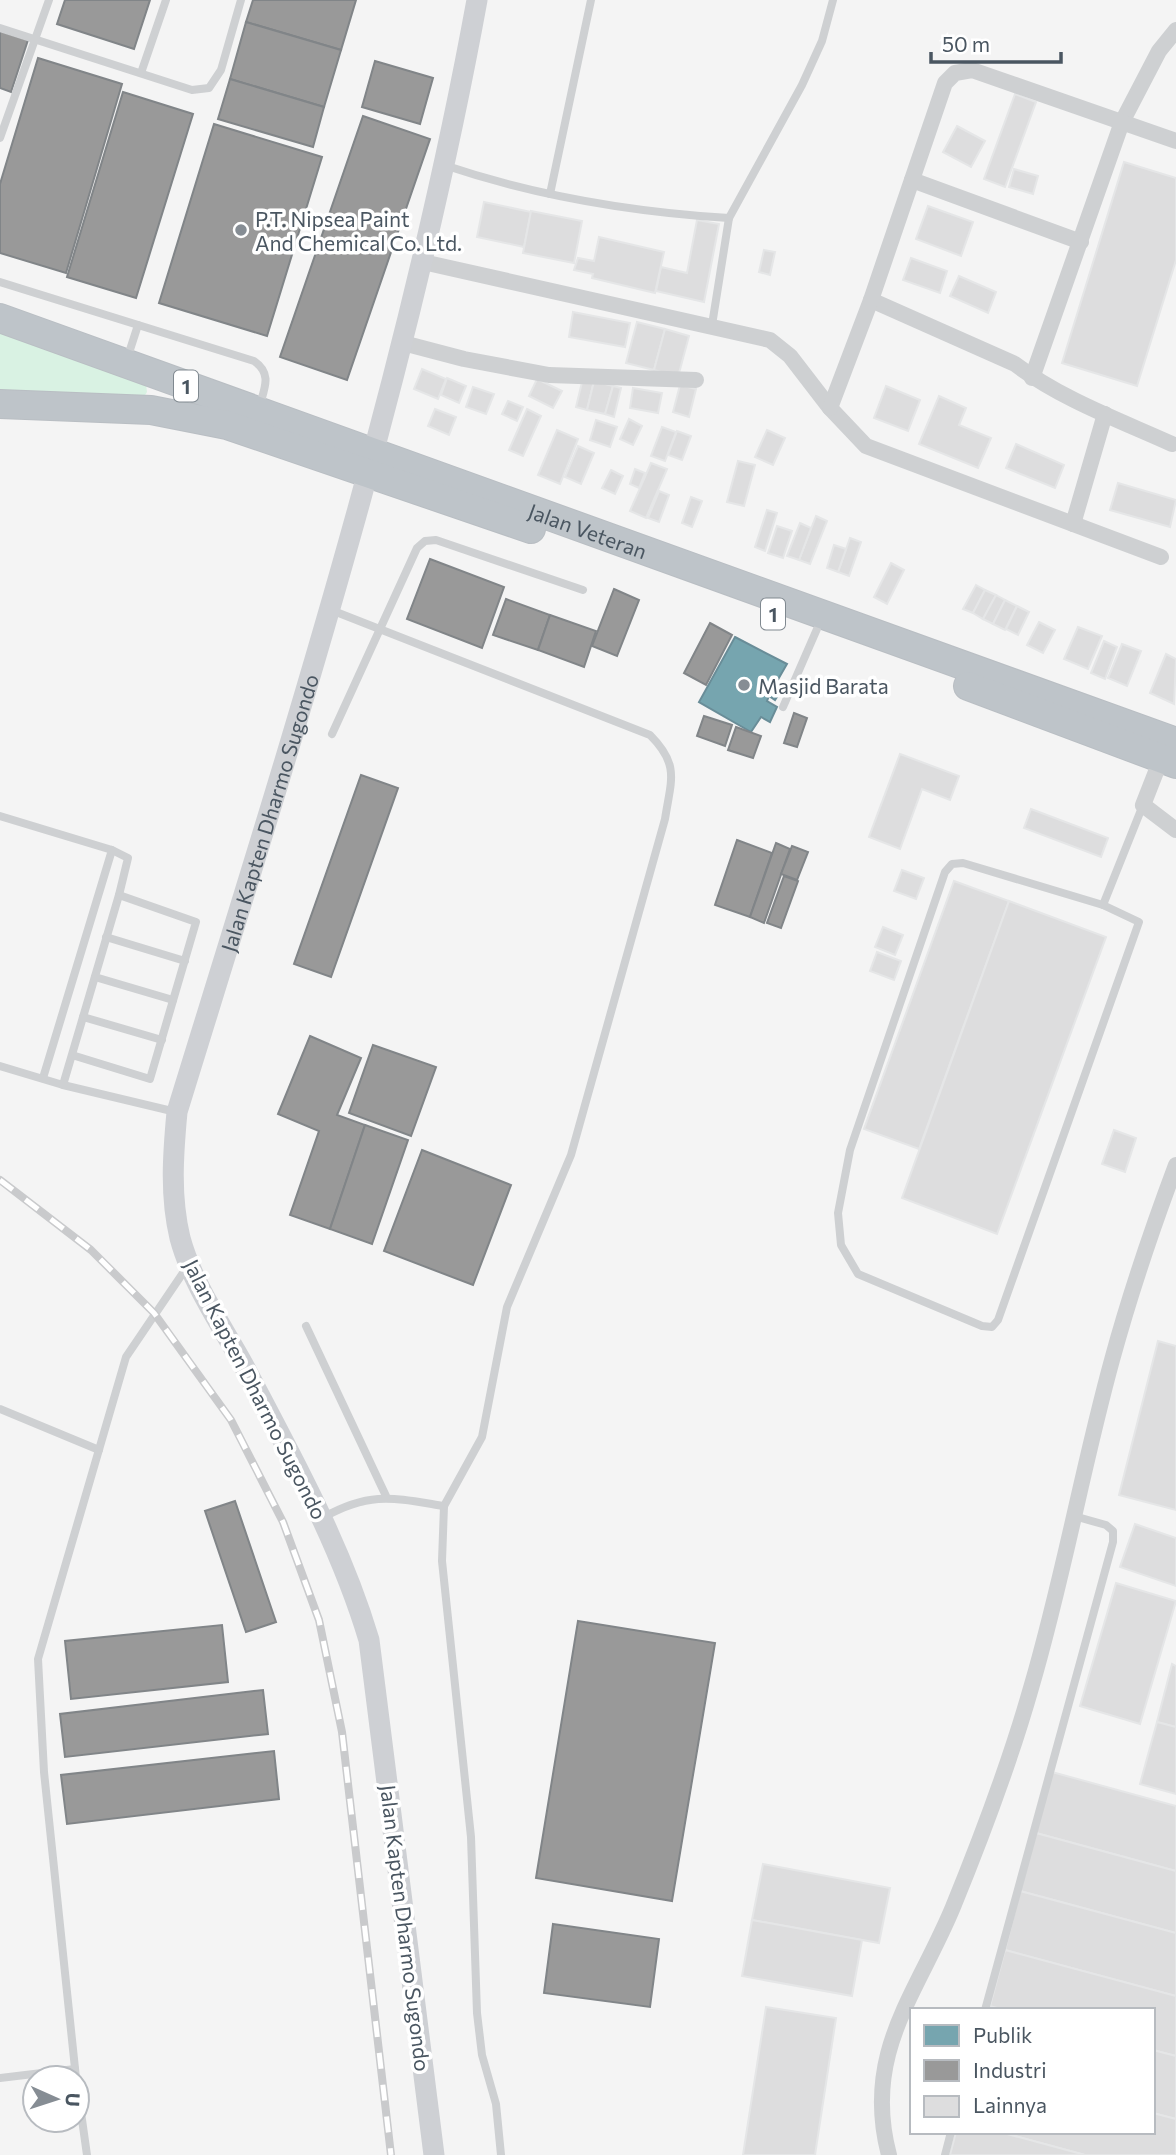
<svg xmlns="http://www.w3.org/2000/svg" width="1176" height="2155" font-family="Commissioner,sans-serif">
  <style>
    .green { fill: #d9f2e3 }
    .public { fill: #76a5af; stroke: #698d98; stroke-width: 2 }
    .industry { fill: #999; stroke: #818588; stroke-width: 2 }
    .building { fill: #ddddde; stroke: #e5e6e7; stroke-width: 2 }
    .lines { fill: none; stroke-linecap: round; stroke-linejoin: round }
    .highway-casing { stroke: #b9bec3; stroke-width: 30 }
    .lane { stroke: #ced0d2; stroke-width: 8 }
    .street { stroke: #ced0d2; stroke-width: 16 }
    .secondary { stroke: #ced0d4; stroke-width: 21 }
    .highway { stroke: #bec4c9; stroke-width: 28 }
    .rail-casing { stroke: #c9cacc; stroke-width: 8 }
    .rail { stroke: #fff; stroke-width: 5; stroke-dasharray: 16; stroke-linecap: butt }
    .poi-dot { fill: #868d94; stroke: #fff; stroke-width: 2.5 }
    .labels { text-anchor: middle; dominant-baseline: central; stroke-width: 7; stroke-linejoin: round; paint-order: stroke }
    .shield { fill: #fff; stroke: #808990; stroke-width: 2 }
    .shield-label { font-size: 19px; font-weight: bold; fill: #4a5661 }
    .poi-label { font-size: 21px; fill: #4a5661; stroke: #fff; text-anchor: start }
    .street-label { font-size: 21px; fill: #4a5661; stroke: #fff }
  </style>
  <rect width="100%" height="100%" fill="#f4f4f4"/>
  <polygon class="green" points="0,332 146,384 147,392 142,400 0,393"/>
  <polygon class="public" points="735,637 787,664 776,683 783,687 775,700 769,696 767,701 777,707 770,722 761,717 751,732 699,702"/>
  <g class="industry">
    <polygon points="65,0 150,0 134,49 57,24"/>
    <polygon points="253,0 356,0 341,50 246,22"/>
    <polygon points="246,22 341,50 324,107 230,79"/>
    <polygon points="0,31 28,40 11,92 0,88"/>
    <polygon points="38,58 122,84 66,273 0,253 0,184"/>
    <polygon points="375,61 433,78 420,124 362,107"/>
    <polygon points="230,79 324,107 313,147 218,119"/>
    <polygon points="123,92 193,114 136,298 67,277"/>
    <polygon points="363,116 430,139 347,380 280,357"/>
    <polygon points="214,124 322,157 267,336 159,303"/>
    <polygon points="430,559 504,587 482,648 407,619"/>
    <polygon points="614,589 639,600 617,656 592,646"/>
    <polygon points="506,599 550,615 538,650 493,635"/>
    <polygon points="550,615 596,631 584,667 538,650"/>
    <polygon points="710,623 732,635 706,685 684,673"/>
    <polygon points="794,713 807,718 797,747 784,743"/>
    <polygon points="704,716 732,725 725,746 697,736"/>
    <polygon points="736,727 761,736 753,758 728,750"/>
    <polygon points="361,775 398,788 331,977 294,964"/>
    <polygon points="737,840 772,853 750,917 715,905"/>
    <polygon points="776,843 790,849 764,923 750,917"/>
    <polygon points="792,846 808,852 797,880 781,874"/>
    <polygon points="784,876 798,881 781,928 767,923"/>
    <polygon points="310,1036 361,1058 337,1115 365,1125 330,1229 290,1215 319,1131 278,1114"/>
    <polygon points="373,1045 436,1067 411,1136 349,1113"/>
    <polygon points="365,1125 408,1140 372,1244 330,1229"/>
    <polygon points="422,1150 511,1185 473,1285 384,1251"/>
    <polygon points="235,1501 276,1622 246,1632 205,1511"/>
    <polygon points="578,1621 715,1643 672,1901 536,1878"/>
    <polygon points="222,1625 228,1682 71,1699 65,1641"/>
    <polygon points="263,1690 268,1734 65,1757 60,1714"/>
    <polygon points="274,1751 279,1799 67,1824 61,1775"/>
    <polygon points="553,1924 659,1939 650,2007 544,1993"/>
  </g>
  <g class="building">
    <polygon points="1015,94 1036,102 1005,187 984,179"/>
    <polygon points="957,126 985,141 971,167 943,152"/>
    <polygon points="1124,162 1176,178 1176,260 1137,386 1062,363"/>
    <polygon points="1014,169 1038,176 1033,194 1009,187"/>
    <polygon points="484,202 531,212 524,247 477,237"/>
    <polygon points="928,206 973,222 961,256 916,239"/>
    <polygon points="531,211 582,221 574,263 523,253"/>
    <polygon points="697,220 719,224 704,302 656,291 661,267 687,273"/>
    <polygon points="599,237 664,252 655,293 592,278 593,274 574,270 578,258 594,261"/>
    <polygon points="764,250 775,252 770,275 759,272"/>
    <polygon points="911,258 947,271 940,293 903,280"/>
    <polygon points="959,276 996,292 988,313 950,296"/>
    <polygon points="573,312 630,323 625,347 569,337"/>
    <polygon points="637,322 665,329 654,370 626,363"/>
    <polygon points="665,329 689,336 678,377 654,370"/>
    <polygon points="422,369 446,379 438,399 414,389"/>
    <polygon points="447,378 466,386 459,403 441,395"/>
    <polygon points="583,378 594,381 587,410 576,407"/>
    <polygon points="537,379 562,391 553,408 529,396"/>
    <polygon points="594,381 613,386 605,414 587,410"/>
    <polygon points="680,385 696,389 689,417 673,412"/>
    <polygon points="613,386 621,388 614,417 605,414"/>
    <polygon points="886,386 920,400 908,431 874,418"/>
    <polygon points="473,387 494,394 486,414 466,407"/>
    <polygon points="633,388 662,393 658,413 630,408"/>
    <polygon points="939,396 966,408 959,425 991,438 978,468 919,444"/>
    <polygon points="508,401 523,407 517,421 502,414"/>
    <polygon points="435,409 456,417 449,435 428,426"/>
    <polygon points="527,409 541,416 523,456 509,450"/>
    <polygon points="629,419 642,426 633,445 620,439"/>
    <polygon points="596,420 617,427 610,447 590,440"/>
    <polygon points="662,427 676,432 665,461 651,456"/>
    <polygon points="557,430 578,439 560,484 538,475"/>
    <polygon points="767,430 785,438 773,465 755,457"/>
    <polygon points="677,431 691,436 682,460 668,455"/>
    <polygon points="1016,444 1064,465 1055,488 1006,468"/>
    <polygon points="578,446 594,453 581,484 565,477"/>
    <polygon points="738,461 755,465 744,506 727,502"/>
    <polygon points="651,463 667,469 646,518 630,511"/>
    <polygon points="635,469 645,473 639,488 630,484"/>
    <polygon points="611,470 623,476 615,494 602,488"/>
    <polygon points="1118,483 1176,500 1170,527 1110,510"/>
    <polygon points="659,491 669,495 659,522 648,518"/>
    <polygon points="691,497 702,501 692,527 682,523"/>
    <polygon points="767,510 777,513 765,551 755,547"/>
    <polygon points="816,516 827,521 810,564 799,560"/>
    <polygon points="800,523 811,528 799,560 787,556"/>
    <polygon points="777,526 792,531 783,558 768,553"/>
    <polygon points="850,538 861,542 849,576 838,572"/>
    <polygon points="834,545 846,549 838,572 827,568"/>
    <polygon points="891,563 904,570 887,604 874,597"/>
    <polygon points="976,585 985,590 973,613 963,609"/>
    <polygon points="985,590 996,595 983,619 973,613"/>
    <polygon points="996,595 1005,600 993,624 983,619"/>
    <polygon points="1005,600 1017,606 1005,630 993,624"/>
    <polygon points="1017,606 1029,612 1018,635 1006,629"/>
    <polygon points="1039,622 1055,630 1043,653 1027,645"/>
    <polygon points="1078,627 1102,636 1088,669 1064,659"/>
    <polygon points="1104,641 1117,647 1105,679 1091,673"/>
    <polygon points="1122,644 1141,651 1127,686 1108,678"/>
    <polygon points="1166,654 1176,659 1174,704 1150,693"/>
    <polygon points="900,754 959,776 950,800 922,789 900,849 869,837"/>
    <polygon points="1031,809 1108,838 1101,857 1024,828"/>
    <polygon points="902,870 924,878 916,899 894,891"/>
    <polygon points="954,881 1009,901 919,1149 864,1129"/>
    <polygon points="1009,901 1106,937 997,1234 902,1198"/>
    <polygon points="883,927 903,935 895,955 875,947"/>
    <polygon points="877,952 901,961 894,980 870,971"/>
    <polygon points="1114,1130 1136,1138 1125,1172 1102,1164"/>
    <polygon points="1158,1341 1176,1346 1176,1510 1119,1495"/>
    <polygon points="1135,1524 1176,1538 1176,1586 1120,1567"/>
    <polygon points="1116,1583 1176,1601 1140,1724 1080,1706"/>
    <polygon points="1172,1664 1176,1666 1176,1727 1157,1722"/>
    <polygon points="1157,1722 1176,1727 1176,1794 1140,1784"/>
    <polygon points="1052,1772 1176,1806 1176,1871 1036,1833"/>
    <polygon points="1036,1833 1176,1871 1176,1933 1020,1891"/>
    <polygon points="763,1864 890,1888 879,1943 752,1920"/>
    <polygon points="1020,1891 1176,1933 1176,1996 1005,1950"/>
    <polygon points="752,1920 862,1940 852,1996 742,1976"/>
    <polygon points="1005,1950 1176,1996 1176,2056 1153,2050 1153,2010 1004,2010 990,2006"/>
    <polygon points="766,2007 836,2018 815,2155 743,2155"/>
    <polygon points="1153,2050 1176,2056 1176,2119 1153,2113"/>
    <polygon points="1153,2113 1176,2119 1176,2155 1085,2155 1000,2132 1153,2132"/>
    <polygon points="956,2132 1000,2132 1085,2155 950,2155"/>
  </g>
  <g class="lines">
    <g class="highway-casing">
      <g id="highway">
        <path id="s2" d="M0 318 1176 742"/>
        <polyline points="0,404 151,410 227,425 531,529"/>
        <polyline points="968,686 1176,764"/>
      </g>
    </g>
    <g class="lane">
      <polyline points="0,28 192,90 209,88 221,70 241,0"/>
      <polyline points="141,73 166,0"/>
      <polyline points="0,138 49,0"/>
      <path d="M444 165C536 196 632 212 729 218"/>
      <polyline points="550,194 591,0"/>
      <path d="M0 282 254 361C273 374 264 389 259 408"/>
      <polyline points="712,325 729,218 802,85 822,41 833,0"/>
      <polyline points="127,359 138,325"/>
      <polyline points="783,707 817,629"/>
      <polyline points="332,734 417,548 425,541 436,540 583,590"/>
      <polyline points="0,816 112,850 43,1078"/>
      <polyline points="112,850 128,858 119,895"/>
      <polygon points="963,863 1103,905 1139,922 998,1320 992,1327 982,1326 858,1274 841,1245 838,1213 850,1150 945,872 952,864"/>
      <polyline points="1103,905 1143,805"/>
      <polyline points="106,937 185,961"/>
      <polyline points="95,977 173,1000"/>
      <polyline points="83,1017 162,1040"/>
      <polyline points="0,1066 63,1085 176,1112"/>
      <polyline points="63,1085 119,895 196,922 150,1079 72,1055"/>
      <polyline points="306,1326 386,1496"/>
      <polyline points="0,1409 99,1450"/>
      <polyline points="444,1506 442,1561 471,1837 477,2013 482,2055 496,2104 501,2155"/>
      <path d="M324 1517C371 1491 394 1498 444 1506L482 1437 507 1307 571 1155 665 819C671 780 680 765 650 735L331 610"/>
      <polyline points="985,2010 1113,1542 1113,1531 1106,1525 1074,1516"/>
      <polyline points="0,2078 75,2069"/>
      <polyline points="76,2078 44,1772 38,1659 126,1357 187,1267"/>
      <polyline points="77,2084 87,2155"/>
      <polyline points="945,2155 951,2132"/>
    </g>
    <g class="street">
      <polyline points="912,180 1081,242"/>
      <polyline points="423,262 770,340 790,356 830,408 866,446 1161,557"/>
      <path d="M871 300 1015 364C1061 399 1119 420 1172 444"/>
      <polyline points="403,343 464,359 549,375 696,380"/>
      <polyline points="1032,378 1122,122 1159,51 1176,30"/>
      <polyline points="830,408 871,300 945,83 955,73 972,70 1176,141"/>
      <polyline points="1073,524 1105,414"/>
      <polyline points="1161,759 1143,805 1176,830"/>
      <path d="M889 2155C862 2053 917 1994 953 1907 982 1836 1010 1762 1031 1688 1063 1580 1082 1469 1112 1360 1130 1294 1152 1229 1176 1165"/>
    </g>
    <path class="secondary" id="s1" d="M434 2155 369 1640C340 1543 291 1456 244 1366 222 1326 192 1283 180 1238 170 1196 173 1155 177 1112 290 745 408 379 477 0"/>
    <use href="#highway" class="highway"/>
    <g class="rail-casing">
      <polyline id="rail" points="0,1180 91,1250 154,1313 231,1420 283,1522 319,1620 342,1732 391,2155"/>
    </g>
    <use href="#rail" class="rail"/>
  </g>
  <g class="poi-dot">
    <circle cx="241" cy="230" r="7"/>
    <circle cx="744" cy="685" r="7"/>
  </g>
  <g class="labels">
    <g class="shield">
      <rect x="174" y="370.5" width="24" height="31" rx="5"/>
      <rect x="761" y="598.5" width="24" height="31" rx="5"/>
    </g>
    <g class="shield-label">
      <text x="186" y="386">1</text>
      <text x="773" y="614">1</text>
    </g>
    <g class="poi-label">
      <text x="255" y="218">P.T. Nipsea Paint<tspan x="255" dy="24">And Chemical Co. Ltd.</tspan></text>
      <text x="758" y="685">Masjid Barata</text>
    </g>
    <g class="street-label">
      <text stroke="none"><textPath href="#s2" startOffset="625">Jalan Veteran</textPath></text>
      <text stroke="none"><textPath href="#s1" startOffset="1404">Jalan Kapten Dharmo Sugondo</textPath></text>
      <text transform="translate(256 1389) rotate(63)">Jalan Kapten Dharmo Sugondo</text>
      <text transform="translate(406 1928) rotate(83)">Jalan Kapten Dharmo Sugondo</text>
    </g>
  </g>
  <rect x="910" y="2008" width="245" height="126" fill="#ffffff" stroke="#b7bbc0" stroke-width="2"/>
  <rect x="924" y="2025" width="35" height="21" fill="#76a5af" stroke="#b7bbc0" stroke-width="2"/>
  <text x="973" y="2043" font-size="21" fill="#4a5661">Publik</text>
  <rect x="924" y="2060" width="35" height="21" fill="#999999" stroke="#b7bbc0" stroke-width="2"/>
  <text x="973" y="2078" font-size="21" fill="#4a5661">Industri</text>
  <rect x="924" y="2096" width="35" height="21" fill="#ddddde" stroke="#b7bbc0" stroke-width="2"/>
  <text x="973" y="2113" font-size="21" fill="#4a5661">Lainnya</text>
  <g transform="translate(56 2099) rotate(93)"><circle r="33" fill="#ffffff" stroke="#b7bbc0" stroke-width="2"/>
  <path d="M0-5L12 26L0 18L-12 26Z" fill="#868d94"/>
  <text y="-10" font-size="19" font-weight="bold" text-anchor="middle" fill="#4a5661">U</text>
  </g>
  <path d="M931 52v10h130v-10" fill="none" stroke="#4a5661" stroke-width="3.5"/>
  <text x="942" y="52" font-size="21" fill="#4a5661" stroke="#ffffff" stroke-width="5" paint-order="stroke">50 m</text>
</svg>
